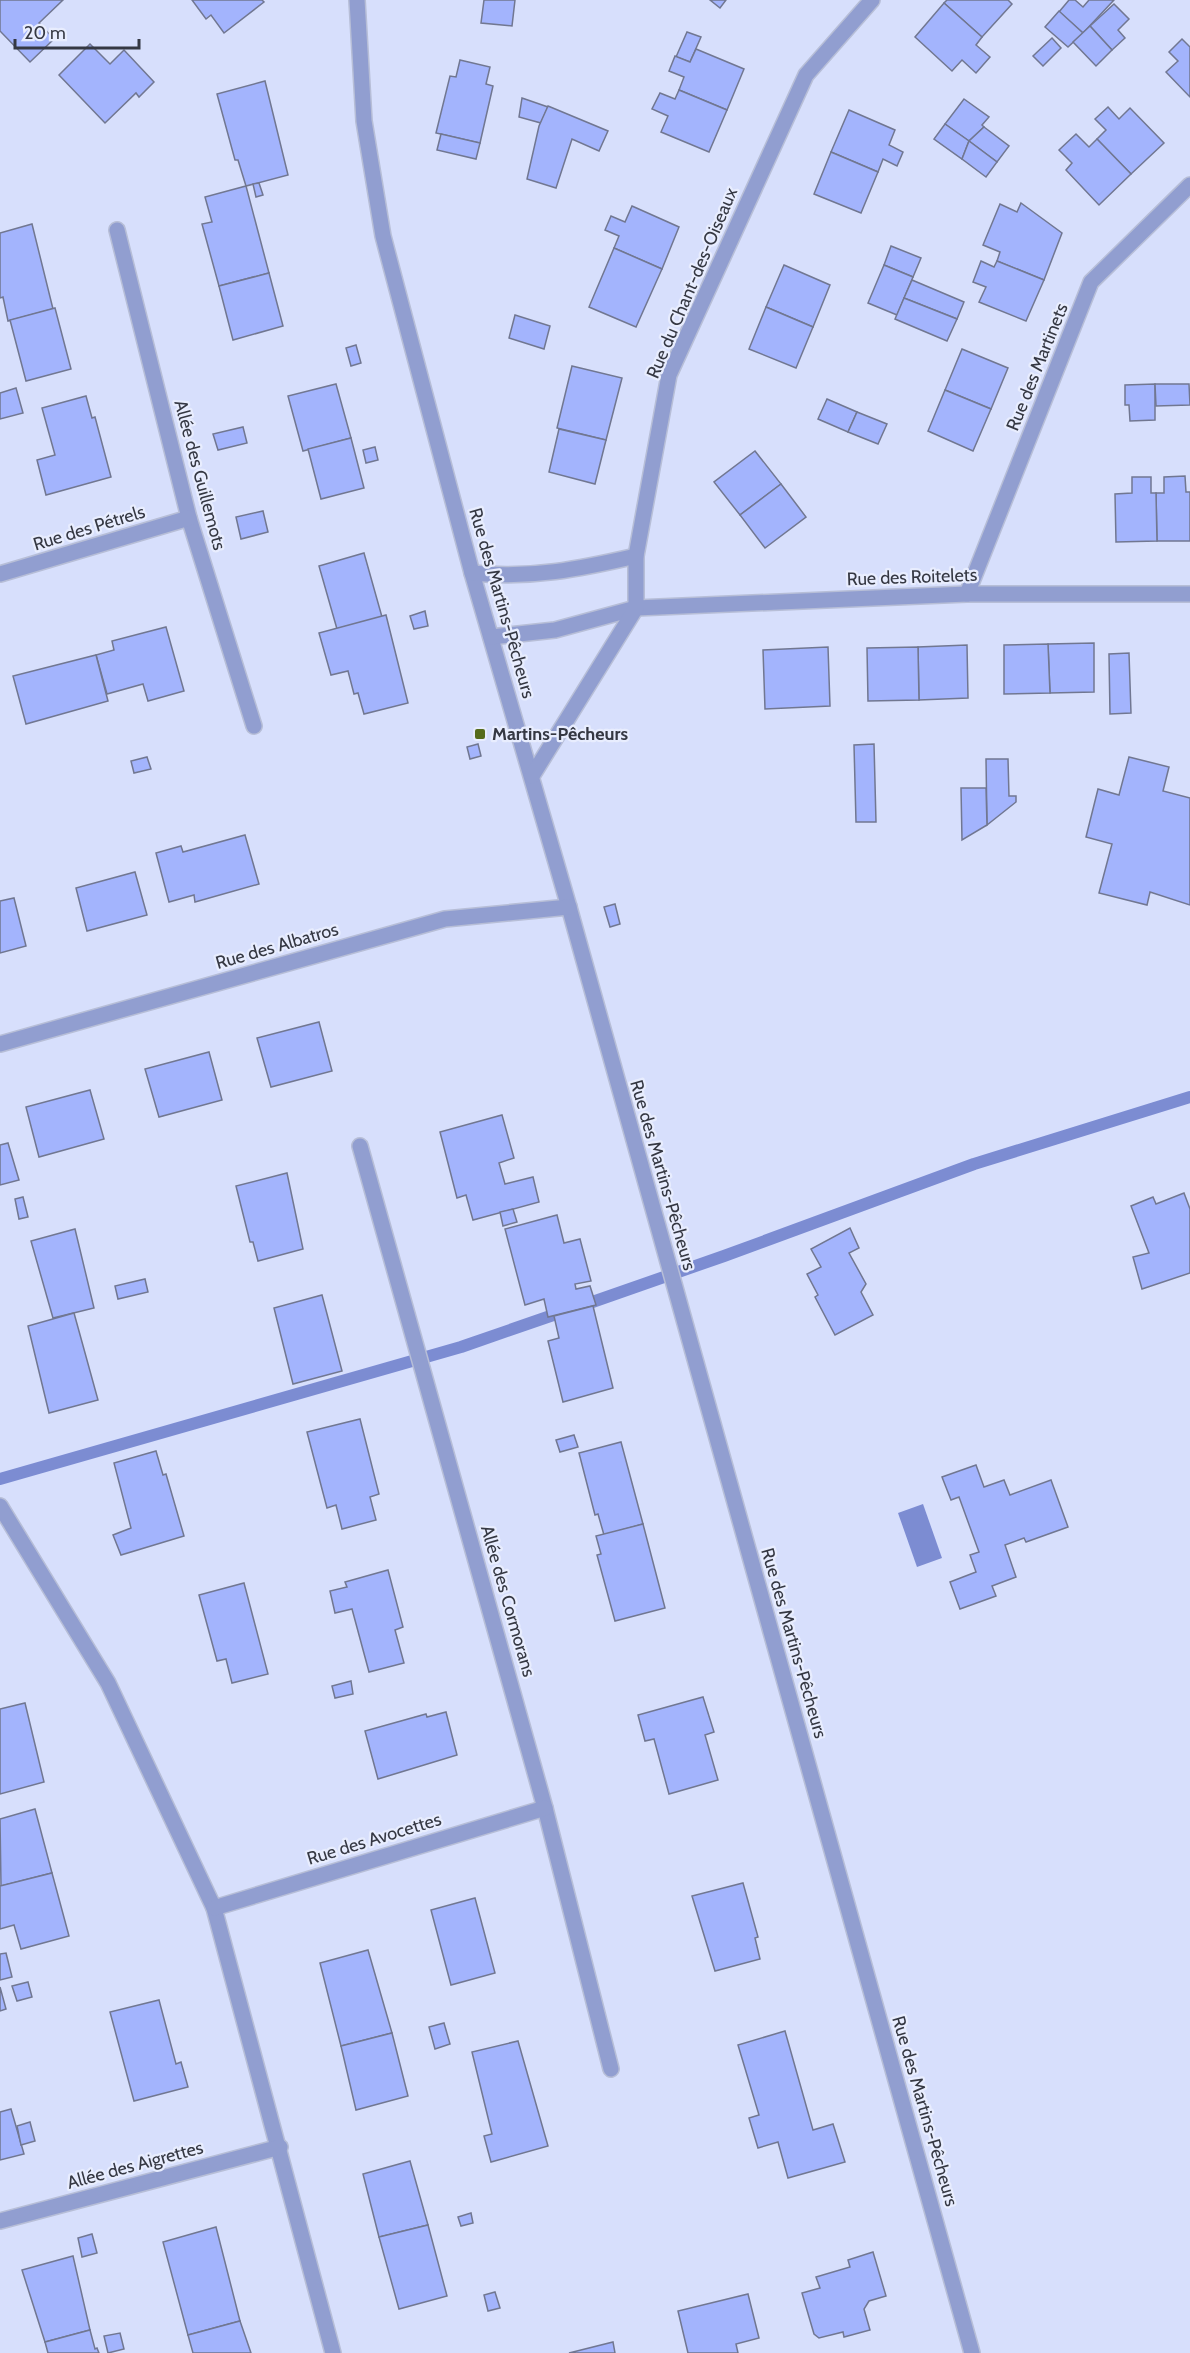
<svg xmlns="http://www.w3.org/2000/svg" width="1190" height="2353" font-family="Cabin,sans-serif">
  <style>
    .water { fill: #7c8cd2 }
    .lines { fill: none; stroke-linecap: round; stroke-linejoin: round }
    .stream { stroke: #7c8cd2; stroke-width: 12 }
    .building { fill: #a3b4fd; stroke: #717791; stroke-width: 1.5 }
    .minor-casing { stroke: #b7bed7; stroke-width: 18 }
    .minor { stroke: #919ed0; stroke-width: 15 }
    .poi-dot { fill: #566c1c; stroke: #e8edfe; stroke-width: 2 }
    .labels { text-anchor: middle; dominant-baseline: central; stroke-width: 4.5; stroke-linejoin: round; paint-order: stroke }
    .street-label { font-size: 18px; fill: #353843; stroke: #e8edfe }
    .poi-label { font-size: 18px; font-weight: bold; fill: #353843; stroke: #e8edfe; text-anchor: start }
  </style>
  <rect width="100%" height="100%" fill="#d7dffc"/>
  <polygon class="water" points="923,1504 942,1558 917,1567 898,1513"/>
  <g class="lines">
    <g class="stream">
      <polyline points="581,1306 724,1256 974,1164 1190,1097"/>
      <polyline points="0,1479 461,1347 562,1312"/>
    </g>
  </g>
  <g class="building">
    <polygon points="0,0 63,0 39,23 54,39 30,62 0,31"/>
    <polygon points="192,0 262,0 264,2 224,33 211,15 206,19"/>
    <polygon points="484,0 515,0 512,26 481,23"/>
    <polygon points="710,0 726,0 720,8"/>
    <polygon points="947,0 1008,0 1012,4 982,37 944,3"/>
    <polygon points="1069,0 1075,0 1083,7 1089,0 1114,0 1083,33 1059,12"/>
    <polygon points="944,3 982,37 976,45 990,57 976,73 962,60 952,71 915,37"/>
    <polygon points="1114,4 1129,19 1118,30 1125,38 1112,50 1090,26"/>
    <polygon points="1059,11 1083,33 1068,47 1045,27"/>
    <polygon points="1090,26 1112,50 1096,66 1073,42"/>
    <polygon points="687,32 701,37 690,62 676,57"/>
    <polygon points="1052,38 1061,48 1043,66 1033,56"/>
    <polygon points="1182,39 1190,47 1190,97 1166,72 1178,61 1169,52"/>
    <polygon points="90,44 110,64 124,50 154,82 139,97 136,93 105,123 59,75"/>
    <polygon points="696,49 744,69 727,110 679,90 684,77 669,71 675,56 690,62"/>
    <polygon points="460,60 490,67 486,84 493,86 480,143 436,133 450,76 456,77"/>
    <polygon points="265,81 288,175 246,186 238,160 235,160 217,94"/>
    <polygon points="679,90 727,110 709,152 661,132 668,116 652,109 660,93 675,99"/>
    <polygon points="522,98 548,107 541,123 519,117"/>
    <polygon points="964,99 989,117 982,125 984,127 969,141 945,124"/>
    <polygon points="548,106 608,131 599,151 572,139 556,188 527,179 539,126"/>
    <polygon points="1108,107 1119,119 1130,108 1164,143 1131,174 1097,139 1106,130 1095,119"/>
    <polygon points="849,110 895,130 889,145 903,152 897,166 883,159 878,172 831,152"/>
    <polygon points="945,124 969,141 962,159 934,139"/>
    <polygon points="984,127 1009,146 997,162 969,141"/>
    <polygon points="441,134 480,143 476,159 437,150"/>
    <polygon points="1076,134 1089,147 1097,139 1131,174 1099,205 1066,170 1072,163 1059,150"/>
    <polygon points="969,141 997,162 986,177 962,159"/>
    <polygon points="831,152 878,172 861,213 814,194"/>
    <polygon points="259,183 263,195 256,197 253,184"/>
    <polygon points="246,186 269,273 219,286 202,224 212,222 205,197"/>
    <polygon points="1021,203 1062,233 1044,280 997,261 1000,252 983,245 1000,204 1017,212"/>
    <polygon points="632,206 679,227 662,269 614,248 619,236 605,230 611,216 625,222"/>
    <polygon points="32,224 53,309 8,321 3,297 0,298 0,233"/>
    <polygon points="891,246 921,258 913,277 884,265"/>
    <polygon points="614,248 662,269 636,327 589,307"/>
    <polygon points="981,261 994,267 997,261 1044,280 1026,321 979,302 986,287 973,282"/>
    <polygon points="784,265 830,285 813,327 766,307"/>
    <polygon points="884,265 913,277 897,315 868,303"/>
    <polygon points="269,273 283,326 233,340 219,286"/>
    <polygon points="912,280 964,302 957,319 904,298"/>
    <polygon points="904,298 957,319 947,341 895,319"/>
    <polygon points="766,307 813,327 796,368 749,349"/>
    <polygon points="55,308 71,369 26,381 10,320"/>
    <polygon points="515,315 550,326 544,349 509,338"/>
    <polygon points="356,345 361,363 351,366 346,348"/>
    <polygon points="962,349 1008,368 991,409 945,390"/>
    <polygon points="572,366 622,378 606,440 557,428"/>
    <polygon points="336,384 351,438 303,451 288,396"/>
    <polygon points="1155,384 1155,420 1130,421 1129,405 1125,405 1125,385"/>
    <polygon points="1155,384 1189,384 1190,405 1156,406"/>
    <polygon points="16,388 23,413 0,419 0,393"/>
    <polygon points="945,390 991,409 973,451 928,431"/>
    <polygon points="86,396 92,418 95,417 111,477 46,495 37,460 55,455 42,408"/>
    <polygon points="827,399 857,412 848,432 818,419"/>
    <polygon points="857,412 887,424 878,444 848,432"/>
    <polygon points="243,427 247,443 218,450 213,434"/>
    <polygon points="559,429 606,440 595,484 549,472"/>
    <polygon points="351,438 364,488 321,499 308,449"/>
    <polygon points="375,447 378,460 366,463 363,450"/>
    <polygon points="755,451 781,484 740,515 714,482"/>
    <polygon points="1185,476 1186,492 1190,492 1190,541 1157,541 1156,493 1164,493 1164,477"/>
    <polygon points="1132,477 1151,477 1151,493 1156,493 1157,541 1116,542 1115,494 1132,493"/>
    <polygon points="781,484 806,517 765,548 740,515"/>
    <polygon points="263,511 268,532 241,539 236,517"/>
    <polygon points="364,553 382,617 337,629 319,566"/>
    <polygon points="425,611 428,626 414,629 410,616"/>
    <polygon points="386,615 408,703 364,714 358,693 354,694 348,671 331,675 319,633"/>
    <polygon points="166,627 184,691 148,701 143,684 107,694 96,655 114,650 112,641"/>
    <polygon points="1094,643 1094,692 1050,693 1048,644"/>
    <polygon points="1048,644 1050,693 1004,694 1004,645"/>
    <polygon points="967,645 968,698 919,700 918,647"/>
    <polygon points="828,647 830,706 765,709 763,650"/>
    <polygon points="918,647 919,700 868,701 867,648"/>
    <polygon points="1129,653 1131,713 1110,714 1109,654"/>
    <polygon points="96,655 108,701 26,724 13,676"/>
    <polygon points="478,744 481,756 470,759 467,747"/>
    <polygon points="874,744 876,822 856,822 854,745"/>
    <polygon points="147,757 151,769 134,773 131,761"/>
    <polygon points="1129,757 1169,767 1163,791 1190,798 1190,905 1150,892 1147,905 1099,893 1112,844 1086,837 1098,789 1119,795"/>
    <polygon points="986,759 1008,759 1009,796 1016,796 1016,802 987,825"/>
    <polygon points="961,788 986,788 987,825 962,840"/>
    <polygon points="245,835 259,884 195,902 194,895 169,902 156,853 181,846 183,852"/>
    <polygon points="135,872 147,915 87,931 76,888"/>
    <polygon points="14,898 26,946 0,953 0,901"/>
    <polygon points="615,904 620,924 610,927 604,907"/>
    <polygon points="319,1022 332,1071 271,1087 257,1038"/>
    <polygon points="209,1052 222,1100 159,1117 145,1069"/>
    <polygon points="90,1090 104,1139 39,1157 26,1107"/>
    <polygon points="502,1115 514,1158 499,1163 505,1184 533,1177 539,1202 473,1220 466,1195 457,1198 440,1132"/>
    <polygon points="8,1143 19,1180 0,1185 0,1145"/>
    <polygon points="287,1173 303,1249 258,1261 253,1242 250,1242 236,1186"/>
    <polygon points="1184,1193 1190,1209 1190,1273 1142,1289 1133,1257 1149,1253 1131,1206 1153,1197 1156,1204"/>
    <polygon points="23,1197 28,1217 19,1219 15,1199"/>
    <polygon points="513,1209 517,1222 503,1226 500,1212"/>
    <polygon points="557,1215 564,1243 580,1239 591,1281 575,1284 576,1289 590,1286 596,1305 548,1317 544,1299 525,1305 505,1229"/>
    <polygon points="850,1228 859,1248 849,1253 866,1284 861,1292 873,1315 835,1335 815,1297 818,1295 807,1274 821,1267 811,1249"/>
    <polygon points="75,1229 94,1308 53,1318 31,1241"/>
    <polygon points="145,1279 148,1292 118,1299 115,1286"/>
    <polygon points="322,1295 342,1371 293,1384 274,1308"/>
    <polygon points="593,1306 613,1388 563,1402 548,1341 559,1338 554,1316"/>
    <polygon points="74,1313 98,1400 49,1413 28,1326"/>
    <polygon points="360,1419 379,1494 370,1497 376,1520 342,1529 336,1505 327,1508 307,1432"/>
    <polygon points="574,1435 578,1447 560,1452 556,1440"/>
    <polygon points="621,1442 643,1524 604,1535 598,1514 595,1515 579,1453"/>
    <polygon points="156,1451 163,1475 166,1474 184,1536 121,1555 113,1535 131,1528 114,1463"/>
    <polygon points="976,1465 984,1487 1004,1480 1010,1495 1051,1480 1068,1527 1026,1542 1024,1538 1005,1545 1016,1577 992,1586 996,1596 960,1609 950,1582 976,1572 970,1555 979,1552 959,1497 951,1500 942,1477"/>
    <polygon points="643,1524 665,1608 615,1621 597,1555 601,1554 596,1536"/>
    <polygon points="388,1570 403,1627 395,1630 404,1663 369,1672 352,1609 335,1613 330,1591 347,1587 345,1582"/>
    <polygon points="244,1583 268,1674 232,1683 226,1659 217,1661 199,1595"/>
    <polygon points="351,1681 353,1694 335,1698 332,1686"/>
    <polygon points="703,1697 714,1732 705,1735 718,1780 669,1794 654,1739 645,1741 638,1715"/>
    <polygon points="25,1703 44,1782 0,1794 0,1709"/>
    <polygon points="446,1712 457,1755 378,1779 365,1731 426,1714 427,1717"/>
    <polygon points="35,1809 52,1873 1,1886 0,1819"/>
    <polygon points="52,1873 69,1936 21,1949 14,1925 0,1929 0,1886"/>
    <polygon points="743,1883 758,1937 755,1938 760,1959 715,1971 692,1896"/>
    <polygon points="475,1898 495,1973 451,1985 431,1910"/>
    <polygon points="368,1950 392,2033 341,2046 320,1963"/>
    <polygon points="6,1953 12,1977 0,1980 0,1954"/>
    <polygon points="28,1982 32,1997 17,2001 12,1986"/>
    <polygon points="0,1987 6,2009 0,2011"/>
    <polygon points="159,2000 176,2064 181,2062 188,2087 134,2101 110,2012"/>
    <polygon points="444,2023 450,2044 435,2049 429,2027"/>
    <polygon points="785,2031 813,2130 833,2124 845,2162 788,2178 778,2142 758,2148 749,2118 759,2115 738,2045"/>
    <polygon points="392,2033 408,2096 356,2110 341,2046"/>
    <polygon points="518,2041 548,2146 491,2162 484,2136 492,2134 472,2052"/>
    <polygon points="11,2109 24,2154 0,2160 0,2112"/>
    <polygon points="30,2122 35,2141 21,2145 17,2126"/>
    <polygon points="410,2161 428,2225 379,2237 363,2174"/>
    <polygon points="471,2213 473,2223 461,2226 458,2217"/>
    <polygon points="428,2225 447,2296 399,2309 379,2237"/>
    <polygon points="216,2227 240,2321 188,2335 163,2242"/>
    <polygon points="92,2234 97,2253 82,2257 78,2238"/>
    <polygon points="873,2252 886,2296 869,2301 864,2309 870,2330 844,2337 843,2332 819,2338 814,2334 802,2293 820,2288 816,2277 850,2267 848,2260"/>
    <polygon points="73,2256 90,2330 45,2342 22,2270"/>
    <polygon points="495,2292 500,2308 488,2311 484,2295"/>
    <polygon points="748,2294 759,2338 736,2344 738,2353 688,2353 678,2311"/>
    <polygon points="240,2321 251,2353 193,2353 188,2335"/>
    <polygon points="90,2330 95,2349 97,2348 99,2353 48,2353 45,2342"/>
    <polygon points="120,2333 124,2349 108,2353 104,2336"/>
    <polygon points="613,2342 615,2353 569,2353"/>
  </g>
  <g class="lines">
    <g class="minor-casing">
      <g id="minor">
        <polyline points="357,0 364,121 383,236 472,573 569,907 972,2353"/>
        <polyline points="117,230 189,518 254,726"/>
        <path d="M472 573C530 579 580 569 636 556"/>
        <polyline points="0,574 189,518"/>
        <polyline points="967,594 1091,282 1190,185"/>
        <polyline points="491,637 555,630 636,608 967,594 1190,594"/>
        <polyline points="532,776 636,608 636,556 669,375 806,75 872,0"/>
        <polyline points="0,1044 445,919 569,907"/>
        <polyline points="360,1146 545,1808 611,2069"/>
        <polyline points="0,1506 108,1683 214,1908 333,2353"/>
        <polyline points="214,1908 545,1808"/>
        <polyline points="0,2221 280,2147"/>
      </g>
    </g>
    <use href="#minor" class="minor"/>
  </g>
  <rect class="poi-dot" x="474" y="728" width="12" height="12" rx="3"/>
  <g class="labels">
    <g class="street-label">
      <text transform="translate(692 283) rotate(-67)">Rue du Chant-des-Oiseaux</text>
      <text transform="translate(1037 367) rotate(-68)">Rue des Martinets</text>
      <text transform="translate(200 475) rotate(75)">Allée des Guillemots</text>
      <text transform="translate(89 528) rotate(-17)">Rue des Pétrels</text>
      <text transform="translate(912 577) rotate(-2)">Rue des Roitelets</text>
      <text transform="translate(502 603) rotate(74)">Rue des Martins-Pêcheurs</text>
      <text transform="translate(277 946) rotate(-16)">Rue des Albatros</text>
      <text transform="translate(663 1175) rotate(74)">Rue des Martins-Pêcheurs</text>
      <text transform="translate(508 1601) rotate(74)">Allée des Cormorans</text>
      <text transform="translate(794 1643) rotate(74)">Rue des Martins-Pêcheurs</text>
      <text transform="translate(374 1839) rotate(-17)">Rue des Avocettes</text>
      <text transform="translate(925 2111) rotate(74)">Rue des Martins-Pêcheurs</text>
      <text transform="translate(135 2165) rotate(-15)">Allée des Aigrettes</text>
    </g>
    <g class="poi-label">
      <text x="492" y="734">Martins-Pêcheurs</text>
    </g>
  </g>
  <path d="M15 39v9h124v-9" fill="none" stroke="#353843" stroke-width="3"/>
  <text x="24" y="39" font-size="18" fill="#353843" stroke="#e8edfe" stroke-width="4.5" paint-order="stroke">20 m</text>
</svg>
